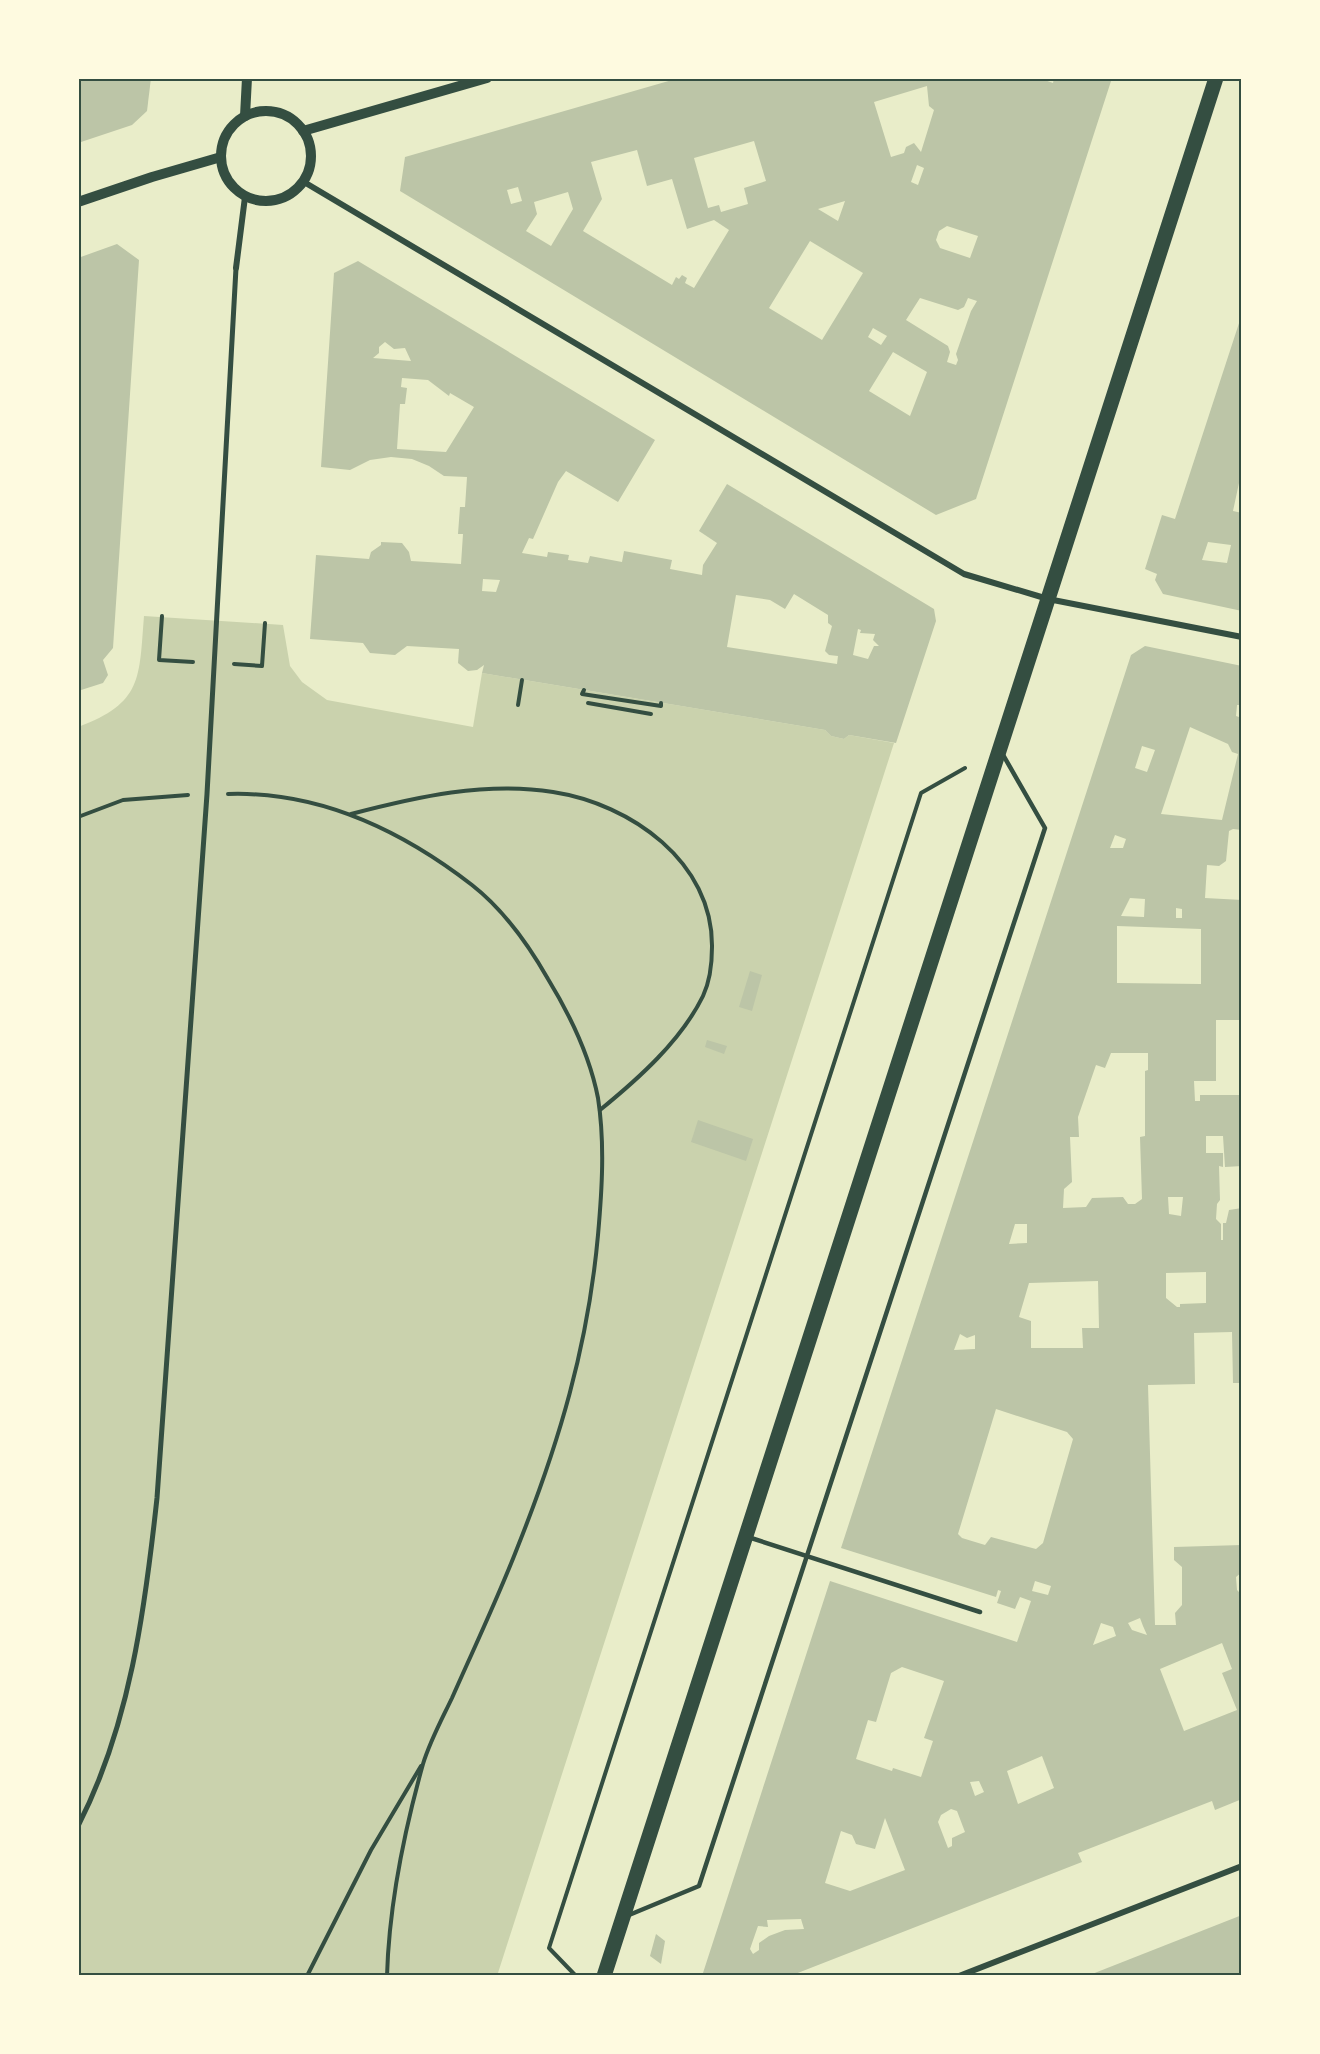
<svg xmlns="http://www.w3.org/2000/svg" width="1320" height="2054" font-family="'Roboto Condensed',sans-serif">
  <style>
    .green { fill: #cad2ad }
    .building { fill: #bcc5a7; fill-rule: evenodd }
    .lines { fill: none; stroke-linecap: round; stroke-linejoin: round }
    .path { stroke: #344e41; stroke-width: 4 }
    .service { stroke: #344e41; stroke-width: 4.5 }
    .pedestrian { stroke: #344e41; stroke-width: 5 }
    .minor { stroke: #344e41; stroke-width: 6 }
    .tertiary { stroke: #344e41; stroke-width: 10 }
    .primary { stroke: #344e41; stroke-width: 15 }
    .neatline { fill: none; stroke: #344e41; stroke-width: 2 }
  </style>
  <rect width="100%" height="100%" fill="#e9edc9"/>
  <path class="green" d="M144 616 283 625 290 666 302 682 327 700 473 727 482 673 825 730 831 736 844 739 849 735 894 743 497 1976H78V727C143 703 139 678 144 616Z"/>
  <g class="building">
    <polygon points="78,78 151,78 147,111 132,125 78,143"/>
    <path d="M679 78H1039L1053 83 1054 78H1112L976 499 936 515 400 191 405 157ZM927 86 929 106 934 110 921 152 914 143 906 147 904 153 891 157 874 102ZM754 141 766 181 744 188 748 204 721 212 719 205 708 208 694 158ZM637 150 647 186 672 179 687 229 714 220 729 230 694 288 685 283 687 278 682 275 679 279 676 277 672 285 583 231 602 199 591 162ZM917 165 924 168 918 185 911 182ZM518 187 522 201 511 204 507 190ZM568 192 573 209 551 246 526 231 537 214 534 202ZM845 201 838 221 818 209ZM947 226 978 236 970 258 940 248 936 240 939 231ZM810 241 863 273 822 340 769 308ZM920 298 958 310 964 307 968 298 977 301 971 311 956 354 958 360 956 365 947 362 950 352 948 346 906 320ZM873 328 887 336 881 345 868 337ZM893 352 927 372 910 416 869 391Z"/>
    <polygon points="117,244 139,260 113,648 103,660 108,675 103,683 78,691 78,258"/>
    <path d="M358 261 655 440 618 502 566 471 558 482 533 539 529 538 522 553 547 557 548 552 569 555 568 560 588 563 590 556 622 562 624 551 672 560 670 569 702 575 703 565 717 543 699 531 727 484 934 609 936 621 896 743 849 735 844 739 831 736 825 730 482 673 484 665 477 670 468 671 458 663 459 649 407 646 395 655 370 653 363 643 310 639 316 555 369 559 371 552 381 545V542L402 543 409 552 411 561 461 564 463 534H458L460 507H465L467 477 444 476 429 466 412 459 391 457 370 460 350 470 321 467 334 273ZM385 342 394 349 405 348 411 361 373 358 379 353V347ZM402 378 428 380 449 396 450 393 474 407 446 452 397 449 400 404H405L407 388 401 387ZM483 579 500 580 496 592 482 591ZM794 594 828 615V623L832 626 825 651 829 655 838 656 837 664 727 647 736 595 770 600 785 609ZM858 629 861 630 860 633 875 634 873 640 879 646H874L868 659 853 655Z"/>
    <path d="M1242 314V469L1233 511 1242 513V611L1163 594 1155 580 1157 574 1145 569 1162 515 1175 519ZM1208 542 1231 545 1227 563 1202 560Z"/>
    <path d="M1145 646 1242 666V705H1237L1236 716 1242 718V830L1233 829 1229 831 1226 861 1219 866 1207 865 1205 898 1242 900V1020H1216V1081H1194L1195 1101H1200V1095H1242V1166L1225 1167 1223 1136H1206V1153H1223V1167L1219 1166 1220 1200 1217 1204 1216 1219 1221 1224V1240H1223V1223H1226L1229 1210 1242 1208V1383H1233L1232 1332 1194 1333 1195 1384 1148 1385 1155 1625H1176L1175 1613 1182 1605V1567L1174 1560V1547L1242 1545V1572L1236 1577 1237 1590 1242 1595V1799L1215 1810 1212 1801 1078 1853 1082 1862 790 1976H702L830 1581 1017 1642 1031 1601 1020 1597 1015 1609 997 1603 1001 1591 998 1590 996 1597 841 1548 1131 655ZM1190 727 1228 744 1232 752 1238 754 1222 820 1161 814ZM1142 746 1155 750 1147 772 1135 768ZM1115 835 1126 839 1123 848H1110ZM1130 898 1145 899 1144 917 1121 916ZM1176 908 1182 909V918H1176ZM1117 926 1201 929V984L1117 983ZM1111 1053H1148V1070L1145 1071V1136L1140 1137 1142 1199 1135 1204H1128L1123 1197 1092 1198 1086 1207 1063 1208 1064 1189 1072 1182 1070 1137H1079L1078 1117 1096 1065 1105 1068ZM1168 1197H1183L1181 1216 1169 1214ZM1015 1224H1027V1243L1009 1244ZM1206 1272V1303L1180 1304V1307H1177L1166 1298V1273ZM1098 1281 1099 1328H1082L1083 1348H1031V1321L1019 1317 1029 1283ZM960 1334 967 1338 975 1335V1349L954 1350ZM996 1409 1067 1432 1073 1439 1043 1543 1036 1549 991 1537 985 1545 962 1538 958 1534ZM1035 1581 1051 1586 1048 1595 1032 1591ZM1140 1618 1143 1626 1147 1635 1132 1630 1128 1623ZM1101 1623 1113 1627 1116 1636 1093 1645ZM1222 1643 1232 1669 1222 1673 1237 1710 1184 1731 1160 1669ZM902 1667 944 1681 924 1738 933 1741 921 1777 893 1768 892 1771 856 1759 868 1720 876 1722 891 1673ZM1042 1756 1054 1788 1018 1804 1007 1771ZM979 1781 984 1792 975 1796 970 1782ZM951 1809 957 1811 965 1832 952 1838V1846L948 1848 938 1822 941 1815ZM885 1818 905 1870 850 1891 825 1883 841 1831 852 1835 856 1844 875 1849ZM801 1919 804 1929 785 1930 769 1936 759 1943V1950L753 1954 750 1949 758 1926 768 1927 767 1920Z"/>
    <polygon points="750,971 762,975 752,1011 739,1007"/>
    <polygon points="707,1040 727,1046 724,1054 705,1047"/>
    <polygon points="698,1120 753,1139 746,1161 691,1142"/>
    <polygon points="1242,1915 1242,1976 1087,1976"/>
    <polygon points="656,1934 665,1941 661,1964 650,1956"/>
  </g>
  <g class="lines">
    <g class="path">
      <polyline points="162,616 159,660 193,662"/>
      <polyline points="234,664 262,666 265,623"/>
      <polyline points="584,690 582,694 661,706 661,703"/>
      <polyline points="588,703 651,714"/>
      <polyline points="518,705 522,680"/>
      <path d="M228 794C319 791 401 830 472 885 504 910 528 944 548 979 570 1015 590 1057 598 1098 605 1143 602 1190 598 1235 588 1346 559 1443 518 1546 498 1598 474 1648 452 1698 442 1719 430 1741 423 1764 404 1832 389 1905 387 1976"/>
      <path d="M351 814C416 797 486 781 553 792 631 804 713 862 712 947 712 963 710 981 703 996 681 1041 638 1079 600 1110"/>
      <polyline points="78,817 123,800 188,795"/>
      <polyline points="307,1976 371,1850 421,1766"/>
      <polyline points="576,1976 549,1948 921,793 965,768"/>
    </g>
    <g class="service">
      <polyline points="748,1537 980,1612"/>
      <polyline points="629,1915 699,1886 1045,828 1002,753"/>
    </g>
    <path class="pedestrian" d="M78 1826C130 1725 145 1609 157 1498L207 794 236 268"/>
    <g class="minor">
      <polyline points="304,182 964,574 1048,599 1242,637"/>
      <polyline points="236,268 245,197"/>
      <polyline points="959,1976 1242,1866"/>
    </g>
    <g class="tertiary">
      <circle cx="266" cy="156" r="45"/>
      <polyline points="245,116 247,78"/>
      <polyline points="303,131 487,78"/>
      <polyline points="78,202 152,177 221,157"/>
    </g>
    <polyline class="primary" points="604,1976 1216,78"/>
  </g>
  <rect width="1320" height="2054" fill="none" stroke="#fefae0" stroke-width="159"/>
  <rect x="80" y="80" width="1160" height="1894" class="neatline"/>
</svg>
